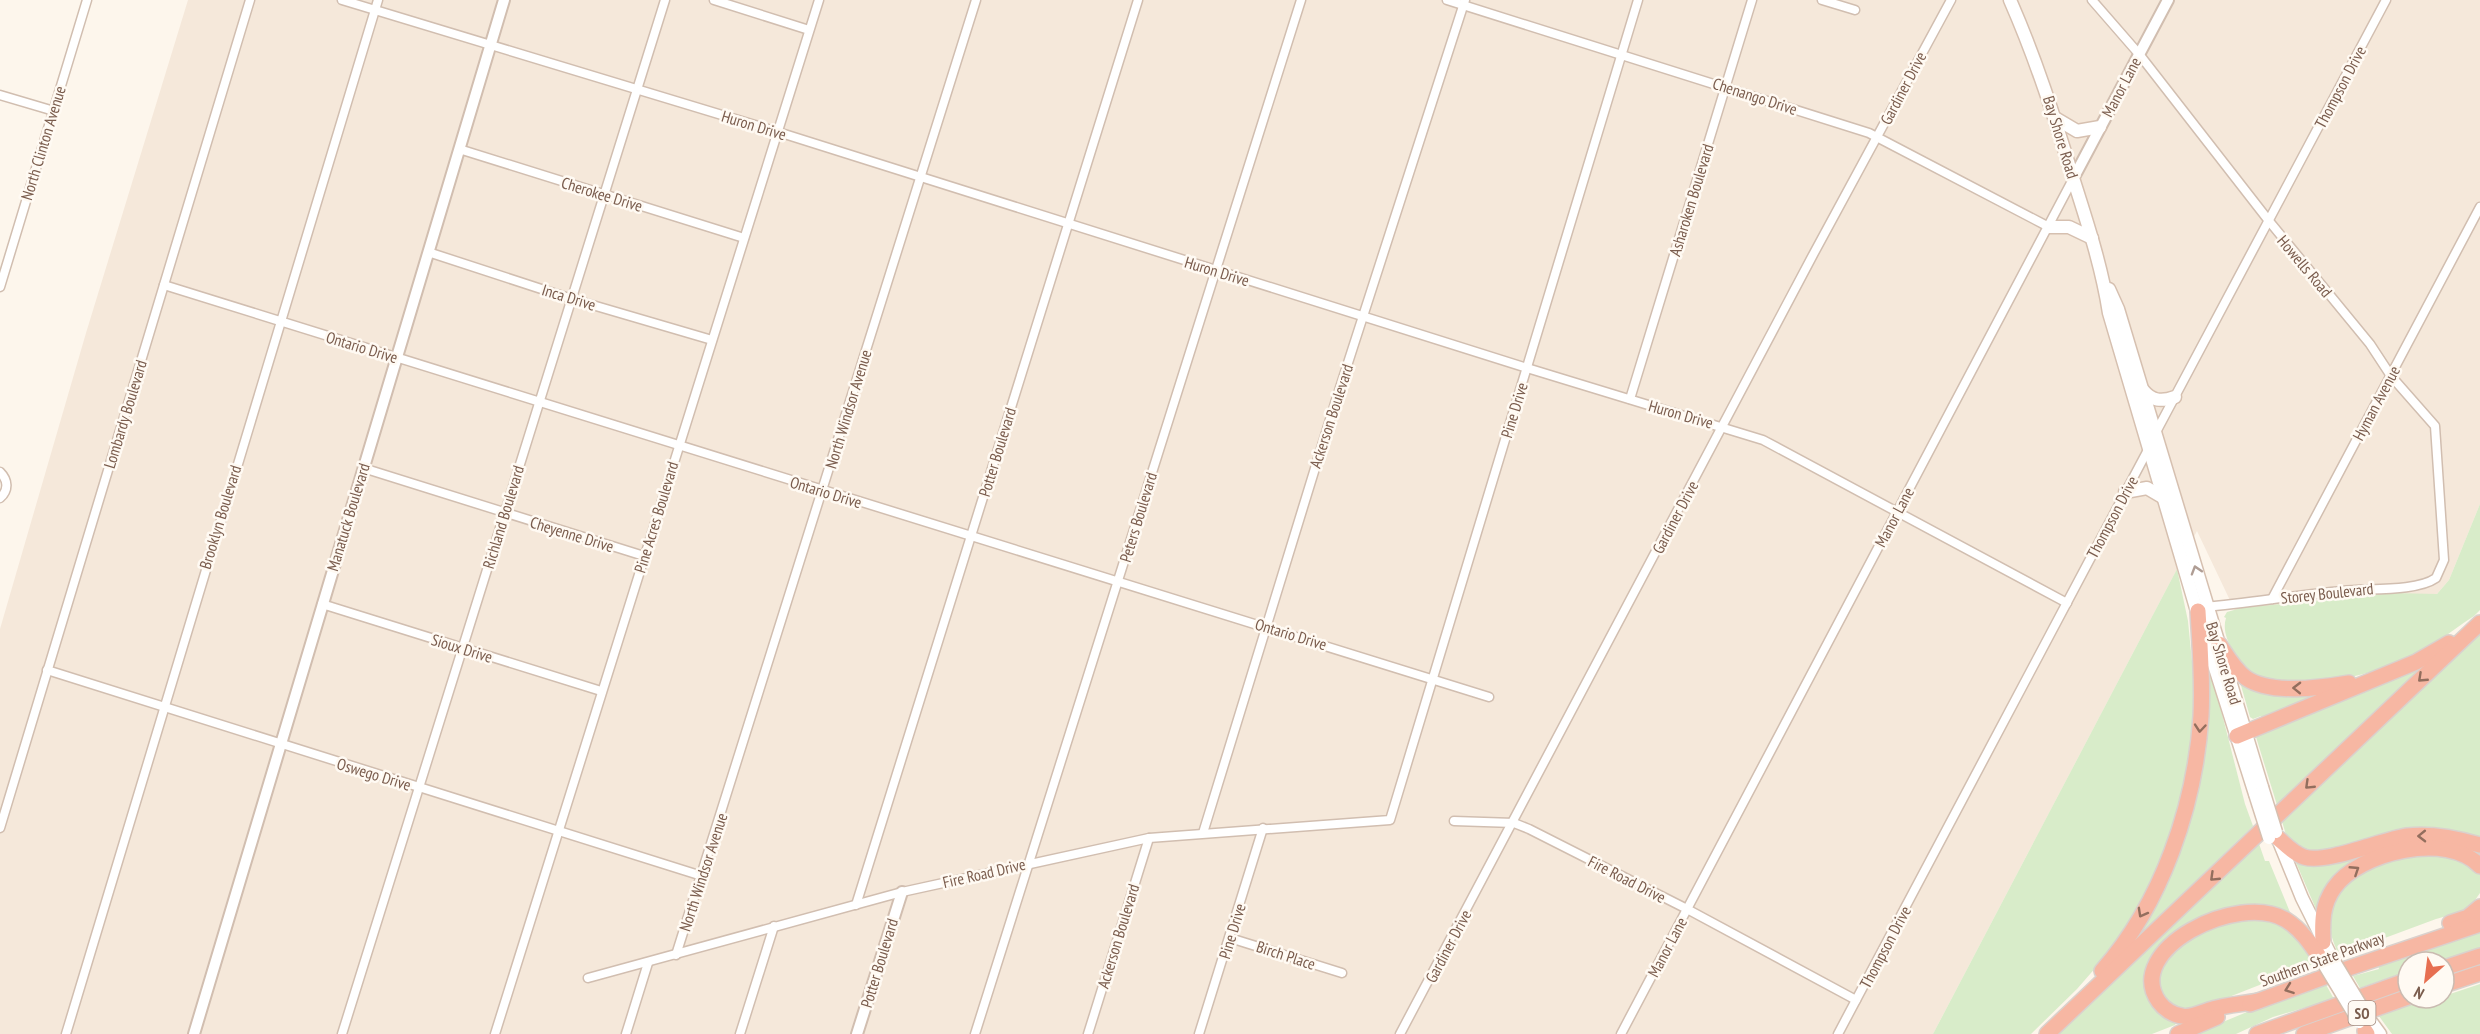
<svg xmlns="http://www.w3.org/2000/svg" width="2480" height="1034" font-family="'PT Sans Narrow',sans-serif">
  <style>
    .residential { fill: #f5e8da }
    .green { fill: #d8ecc9 }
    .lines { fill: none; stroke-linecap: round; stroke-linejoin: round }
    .minor-casing { stroke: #d1beb0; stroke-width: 11 }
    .tertiary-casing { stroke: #d1beb0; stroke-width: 14 }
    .secondary-casing { stroke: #d6c0b0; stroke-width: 15 }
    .motorway-casing { stroke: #dad1cd; stroke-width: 18 }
    .minor { stroke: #fff; stroke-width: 8 }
    .tertiary { stroke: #fff; stroke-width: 10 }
    .secondary { stroke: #fff; stroke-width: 12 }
    .motorway { stroke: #f7b7a3; stroke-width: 15 }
    .secondary-bridge-casing { stroke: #d6c0b0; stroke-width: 15; stroke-linecap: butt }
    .secondary-bridge { stroke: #fff; stroke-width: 12 }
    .oneway { stroke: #af9d94 }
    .oneway2 { stroke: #936e5e }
    .labels { text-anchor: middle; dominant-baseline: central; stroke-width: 5; stroke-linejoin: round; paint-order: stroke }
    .shield { fill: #fffaf3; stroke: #a28b7f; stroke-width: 1.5 }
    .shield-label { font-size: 15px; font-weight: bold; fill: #7a5c4d }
    .street-label { font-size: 16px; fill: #7a5c4d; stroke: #fffaf3 }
  </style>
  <rect width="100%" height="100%" fill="#fdf6ec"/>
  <polygon class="residential" points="188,0 2480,0 2480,504 2449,580 2437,594 2236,613 2197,531 1933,1034 0,1034 0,629 86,333"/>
  <g class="green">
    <path d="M2480 504V610L2474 616C2460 625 2446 636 2432 645 2379 677 2308 693 2248 674L2250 670C2237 658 2220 637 2226 618L2224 617 2227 612 2241 608 2393 593 2437 594 2449 580Z"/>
    <polygon points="2177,569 2188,621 2193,672 2197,672 2197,723 2189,777 2173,831 2141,902 2111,950 2077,989 2031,1034 1933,1034"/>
    <polygon points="2480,631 2480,838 2403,830 2316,852 2298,850 2300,845 2287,838 2281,818"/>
    <polygon points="2207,655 2245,804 2253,826 2131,943 2177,851"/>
    <polygon points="2423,664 2415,674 2277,805 2256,737"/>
    <polygon points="2240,682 2330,691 2263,719 2261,716 2253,719 2250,717"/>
    <polygon points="2257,838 2265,861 2269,861 2292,917 2260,907 2223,909 2201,918 2147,978 2178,1020 2175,1025 2152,1034 2051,1034"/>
    <polygon points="2355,853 2358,860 2316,909 2294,858"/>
    <path d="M2444 853 2467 860 2480 874V893L2468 910 2436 919 2339 955C2332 940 2324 918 2331 901 2343 873 2379 859 2407 854 2419 852 2432 853 2444 853Z"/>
    <polygon points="2273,917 2302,941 2313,964 2196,1010 2181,1010 2171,1005 2160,992 2159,971 2163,961 2208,924"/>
    <polygon points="2480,932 2480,948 2436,962 2408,962 2408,971 2360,988 2353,976 2379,969 2378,965"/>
    <polygon points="2325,983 2334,999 2273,1017 2236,1034 2194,1034 2271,1002"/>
    <polygon points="2480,984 2480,1034 2392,1034 2376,1012 2407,1001 2444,998 2444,996"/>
  </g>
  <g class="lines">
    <g class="minor-casing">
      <g id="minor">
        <polyline points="342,0 778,132 1527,368 1763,440 2067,603"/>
        <polyline points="714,0 809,30"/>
        <polyline points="1447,0 1869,133 2049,227"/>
        <polyline points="1822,0 1855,10"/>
        <path d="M2092 0 2139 54 2269 221 2370 344 2391 376 2435 426 2444 560 2436 578C2416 592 2367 588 2342 591 2296 595 2250 603 2204 607"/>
        <polyline points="0,95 54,111"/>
        <polyline points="459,149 744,238"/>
        <polyline points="428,252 572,299 712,340"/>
        <polyline points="164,285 1489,697"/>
        <polyline points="0,287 87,0"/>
        <polyline points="1630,399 1752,0"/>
        <polyline points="2155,434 2386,0"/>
        <polyline points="363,468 644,556"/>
        <path d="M0 472C8 480 9 490 0 498"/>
        <polyline points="2272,599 2480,207"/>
        <polyline points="322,604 601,691"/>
        <polyline points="47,670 702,876"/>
        <polyline points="1454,821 1514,823 1529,829 1687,909 1856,1000"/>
        <polyline points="0,828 250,0"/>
        <polyline points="1203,833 1336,400 1465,0"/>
        <polyline points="856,905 1138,0"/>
        <polyline points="1230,938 1342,973"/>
        <polyline points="676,955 976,0"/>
        <polyline points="588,978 902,892 1149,838 1390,820 1638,0"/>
        <polyline points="66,1034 378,0"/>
        <polyline points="342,1034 665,0"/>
        <polyline points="495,1034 819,0"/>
        <polyline points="626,1034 648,963"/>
        <polyline points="740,1034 774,926"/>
        <polyline points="975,1034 1301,0"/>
        <polyline points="1088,1034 1149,838"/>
        <polyline points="1199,1034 1263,828"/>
        <polyline points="1400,1034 1814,253 1951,0"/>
        <polyline points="1621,1034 2073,179"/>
        <polyline points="1838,1034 2150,446"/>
      </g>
    </g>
    <g class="tertiary-casing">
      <g id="tertiary">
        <polyline points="2073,179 2168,0"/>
        <polyline points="194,1034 504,0"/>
        <polyline points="857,1034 902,892"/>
      </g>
    </g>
    <g class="secondary-casing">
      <g id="secondary">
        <path d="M2010 0C2036 59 2055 119 2074 181 2088 225 2102 268 2109 313L2196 608 2255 794"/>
        <polyline points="2055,118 2077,131 2100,127"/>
        <polyline points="2049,227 2069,227 2092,238"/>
        <polyline points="2109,289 2118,309 2262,787"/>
        <path d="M2143 390C2152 401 2161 402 2175 397"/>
        <polyline points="2125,492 2147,488 2164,498"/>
        <polyline points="2278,839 2302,898 2332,958"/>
        <polyline points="2369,1019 2380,1034"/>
      </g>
    </g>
    <g class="motorway-casing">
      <g id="motorway">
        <path d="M2219 644C2227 656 2234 669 2246 678 2271 695 2320 688 2349 683"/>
        <polyline points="2237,736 2416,662 2449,643"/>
        <path d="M2278 838C2286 845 2293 853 2304 857 2326 864 2381 840 2407 836 2432 833 2456 838 2480 845"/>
        <polyline points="2450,923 2468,917 2480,907"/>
        <path d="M2323 942C2322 922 2322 905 2334 888 2359 852 2447 831 2480 866"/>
        <polyline points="2444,968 2480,956"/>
        <path d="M2102 971C2162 903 2195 806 2201 716 2203 681 2200 646 2198 611"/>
        <polyline points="2444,985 2480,973"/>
        <path d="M2258 1001C2242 1004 2224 1005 2209 1010 2200 1013 2191 1018 2182 1016 2173 1015 2164 1009 2159 1002 2122 950 2238 891 2286 920 2302 930 2312 946 2322 961"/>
        <polyline points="2250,1004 2349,968 2480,924"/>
        <polyline points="2365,1031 2367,1034"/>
        <polyline points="2047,1034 2480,623"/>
        <polyline points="2178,1034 2217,1017"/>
        <polyline points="2257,1034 2408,980"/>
        <polyline points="2304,1034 2408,997"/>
      </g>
    </g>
    <use href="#minor" class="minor"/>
    <use href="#tertiary" class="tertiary"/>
    <use href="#secondary" class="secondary"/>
    <use href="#motorway" class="motorway"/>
    <g class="secondary-bridge-casing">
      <g id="secondary-bridge">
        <polyline points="2262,787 2276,832"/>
        <polyline points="2255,794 2269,838"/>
        <polyline points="2332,958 2369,1019"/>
        <polyline points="2322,961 2359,1022"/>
      </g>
    </g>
    <use href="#secondary-bridge" class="secondary-bridge"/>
  </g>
  <defs><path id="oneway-chevron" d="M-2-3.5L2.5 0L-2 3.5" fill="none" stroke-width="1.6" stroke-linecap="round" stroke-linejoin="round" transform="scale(1.5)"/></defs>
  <use class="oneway" href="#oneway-chevron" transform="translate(2196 570) rotate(-107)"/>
  <g class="oneway2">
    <use href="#oneway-chevron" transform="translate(2422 678) rotate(137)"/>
    <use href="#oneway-chevron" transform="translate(2297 688) rotate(-179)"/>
    <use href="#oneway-chevron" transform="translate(2200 728) rotate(95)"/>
    <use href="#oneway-chevron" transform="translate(2309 785) rotate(136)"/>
    <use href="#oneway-chevron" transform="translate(2422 836) rotate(179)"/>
    <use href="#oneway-chevron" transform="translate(2355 870) rotate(-33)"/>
    <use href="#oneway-chevron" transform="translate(2214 877) rotate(136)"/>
    <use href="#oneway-chevron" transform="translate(2142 913) rotate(119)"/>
    <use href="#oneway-chevron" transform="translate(2289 989) rotate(160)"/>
  </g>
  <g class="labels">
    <rect class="shield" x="2348.5" y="1001" width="27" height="24" rx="4.5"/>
    <g class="shield-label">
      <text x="2362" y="1013">SO</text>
    </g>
    <g class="street-label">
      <text transform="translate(2121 87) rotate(-62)">Manor Lane</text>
      <text transform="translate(2340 87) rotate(-62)">Thompson Drive</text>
      <text transform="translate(1903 88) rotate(-62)">Gardiner Drive</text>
      <text transform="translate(1755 96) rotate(18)">Chenango Drive</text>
      <text transform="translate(754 125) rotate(17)">Huron Drive</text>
      <text transform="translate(2061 137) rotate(73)">Bay Shore Road</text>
      <text transform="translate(43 143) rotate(-73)">North Clinton Avenue</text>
      <text transform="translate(602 194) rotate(17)">Cherokee Drive</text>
      <text transform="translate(1691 200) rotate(-73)">Asharoken Boulevard</text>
      <text transform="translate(2305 266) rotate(50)">Howells Road</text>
      <text transform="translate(1217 271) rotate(17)">Huron Drive</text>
      <text transform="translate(569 297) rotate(17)">Inca Drive</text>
      <text transform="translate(362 347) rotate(17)">Ontario Drive</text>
      <text transform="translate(2376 403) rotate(-62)">Hyman Avenue</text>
      <text transform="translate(848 409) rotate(-73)">North Windsor Avenue</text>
      <text transform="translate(1514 410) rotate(-73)">Pine Drive</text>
      <text transform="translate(125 414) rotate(-73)">Lombardy Boulevard</text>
      <text transform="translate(1681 414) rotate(16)">Huron Drive</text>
      <text transform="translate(1331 416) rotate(-72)">Ackerson Boulevard</text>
      <text transform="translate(997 452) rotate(-73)">Potter Boulevard</text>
      <text transform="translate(826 492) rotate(17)">Ontario Drive</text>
      <text transform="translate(220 517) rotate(-73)">Brooklyn Boulevard</text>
      <text transform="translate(348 517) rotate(-73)">Manatuck Boulevard</text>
      <text transform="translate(503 517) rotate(-73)">Richland Boulevard</text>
      <text transform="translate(656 517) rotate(-73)">Pine Acres Boulevard</text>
      <text transform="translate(1138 517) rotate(-73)">Peters Boulevard</text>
      <text transform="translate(1675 517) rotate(-62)">Gardiner Drive</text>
      <text transform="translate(1894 517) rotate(-62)">Manor Lane</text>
      <text transform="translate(2112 517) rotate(-62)">Thompson Drive</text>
      <text transform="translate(572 534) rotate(17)">Cheyenne Drive</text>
      <text transform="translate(2327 593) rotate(-6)">Storey Boulevard</text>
      <text transform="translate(1291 634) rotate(17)">Ontario Drive</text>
      <text transform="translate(462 648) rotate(17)">Sioux Drive</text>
      <text transform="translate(2224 663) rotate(73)">Bay Shore Road</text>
      <text transform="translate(374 774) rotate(17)">Oswego Drive</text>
      <text transform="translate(703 872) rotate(-72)">North Windsor Avenue</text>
      <text transform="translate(984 873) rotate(-13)">Fire Road Drive</text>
      <text transform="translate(1627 879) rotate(27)">Fire Road Drive</text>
      <text transform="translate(1232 931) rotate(-73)">Pine Drive</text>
      <text transform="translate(1118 936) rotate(-73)">Ackerson Boulevard</text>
      <text transform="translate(1448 946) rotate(-62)">Gardiner Drive</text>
      <text transform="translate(1667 947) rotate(-62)">Manor Lane</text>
      <text transform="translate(1885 947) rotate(-62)">Thompson Drive</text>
      <text transform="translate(1286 955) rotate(18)">Birch Place</text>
      <text transform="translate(2322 959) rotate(-20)">Southern State Parkway</text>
      <text transform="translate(879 963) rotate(-73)">Potter Boulevard</text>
    </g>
  </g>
  <g transform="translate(2426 980) rotate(208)"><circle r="28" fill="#fffaf3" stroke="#cabbb1" stroke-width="1.5"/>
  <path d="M0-4.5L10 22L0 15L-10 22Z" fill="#e76f51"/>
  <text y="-9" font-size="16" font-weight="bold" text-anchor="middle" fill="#7a5c4d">N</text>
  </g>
</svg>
